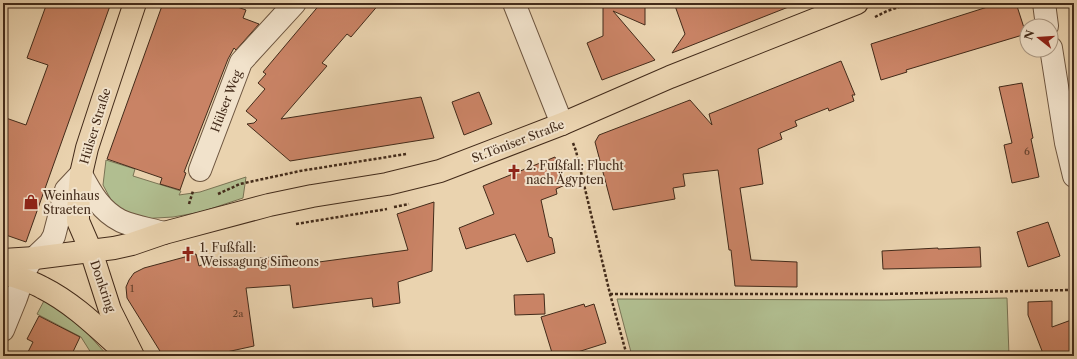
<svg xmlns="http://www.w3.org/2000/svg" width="1077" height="359" font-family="'Libre Caslon Text',serif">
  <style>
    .green { fill: #b1be90; stroke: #7a7455 }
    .building { fill: #c98365; stroke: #432b1a }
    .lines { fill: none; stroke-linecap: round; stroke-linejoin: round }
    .minor-casing { stroke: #6d553f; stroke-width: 24 }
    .major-casing { stroke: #432b1a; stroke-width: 24 }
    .path { stroke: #432b1a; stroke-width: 2.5; stroke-dasharray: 3 2; stroke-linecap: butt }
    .minor { stroke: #f1e2cb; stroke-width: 22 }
    .major { stroke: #ead3af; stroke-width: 22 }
    .labels { text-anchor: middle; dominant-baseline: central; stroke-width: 4; stroke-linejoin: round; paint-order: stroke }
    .number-label { font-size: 10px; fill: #64412d }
    .street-label { font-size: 12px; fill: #432b1a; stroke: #f1e2cb }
    .poi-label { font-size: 12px; fill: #432b1a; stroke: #f1e2cb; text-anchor: start }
  </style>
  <rect width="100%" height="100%" fill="#ead3af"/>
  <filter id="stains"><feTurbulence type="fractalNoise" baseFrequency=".005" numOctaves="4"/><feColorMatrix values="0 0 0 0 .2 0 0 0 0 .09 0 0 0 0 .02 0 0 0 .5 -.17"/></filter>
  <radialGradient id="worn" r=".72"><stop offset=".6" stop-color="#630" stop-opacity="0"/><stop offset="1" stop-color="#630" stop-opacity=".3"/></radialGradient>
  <g class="green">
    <polygon points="106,160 135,169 133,176 181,191 179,195 200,192 246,177 243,198 201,212 173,217 139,219 116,209 103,185"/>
    <polygon points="1007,298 1009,356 632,356 617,299 885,300"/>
    <polygon points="45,299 78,323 108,356 93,356 81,337 37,314"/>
  </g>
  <g class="building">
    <polygon points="47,3 111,3 26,242 3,234 3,117 26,125 48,65 27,58"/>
    <polygon points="163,3 226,3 246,10 243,18 259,24 236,50 234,48 228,59 184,172 186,173 180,190 160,184 162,178 107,159"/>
    <polygon points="321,3 380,3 351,37 347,34 322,63 327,66 281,119 421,97 434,138 290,161 247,124 254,123 257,120 246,111 265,89 258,83 266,74 263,72"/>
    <polygon points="594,3 645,3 645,25 613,11 655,60 602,80 587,43 603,36 603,7"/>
    <polygon points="674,3 796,3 796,4 672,53 685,34"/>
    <polygon points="1000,3 1016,3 1026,34 906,70 907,72 881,80 871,44"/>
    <polygon points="841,61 855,95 852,95 854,101 829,111 828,108 795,121 797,126 780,133 782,139 758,149 763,184 740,188 751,260 797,262 797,287 735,286 731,250 729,250 718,170 683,174 685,186 673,188 675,199 613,210 595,142 599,135 690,100 712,125 709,114"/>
    <polygon points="1022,83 1033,138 1031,139 1039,177 1012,183 1004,145 1012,143 999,87"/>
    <polygon points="479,92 492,124 464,135 452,102"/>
    <polygon points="555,157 565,185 556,189 557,194 541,200 549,237 552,238 555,253 527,262 515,234 466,249 459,228 494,214 483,186"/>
    <polygon points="434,202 432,271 398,282 400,303 373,307 372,298 293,308 290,285 246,288 254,346 208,356 163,356 127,298 126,287 129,280 134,273 144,268 196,254 199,266 208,262 287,256 289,266 408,250 397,214"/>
    <polygon points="1048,222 1060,256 1028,267 1017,232"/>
    <polygon points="980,247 981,267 883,269 882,251 938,248 938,249"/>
    <polygon points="544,294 545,314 515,315 514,295"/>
    <polygon points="1052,301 1052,327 1074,319 1074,356 1044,356 1028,315 1028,302"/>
    <polygon points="584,304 585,307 594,304 606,343 565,356 553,356 541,317"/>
    <polygon points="39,316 80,337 71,356 26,356 33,342 27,339"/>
  </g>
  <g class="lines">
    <g class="minor-casing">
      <g id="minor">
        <polyline points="514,3 562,124"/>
        <polyline points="1044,3 1047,26"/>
        <polyline points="1051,48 1066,143 1074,176"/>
        <polyline points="200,170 241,62 295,3"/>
        <path d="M3 330 16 298 26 269 30 262 50 243 54 236 66 190 81 174C91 193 101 211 121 221 134 227 150 229 164 233"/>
      </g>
    </g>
    <g class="major-casing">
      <g id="major">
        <polyline points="3,260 35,258 114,248 132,244 164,233 269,205 312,196 387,184 440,171 562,124 670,77 857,3"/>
        <path d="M3 273C17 277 31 281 43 288 75 304 101 331 127 354"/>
        <polyline points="133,356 110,310 91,251 78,221 78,210 81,174 87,148 102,102 135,3"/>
      </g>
    </g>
    <g class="path">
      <polyline points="875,17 887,11 911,3"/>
      <polyline points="573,143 576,151 610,294 627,356"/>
      <polyline points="218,194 240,184 300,171 406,154"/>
      <polyline points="189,204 193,191"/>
      <polyline points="394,207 409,204"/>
      <polyline points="296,224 387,209"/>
      <polyline points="610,294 883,294 1069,290 1074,288"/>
    </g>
    <use href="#minor" class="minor"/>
    <use href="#major" class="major"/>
  </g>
  <defs>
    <g id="church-bare" transform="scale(1.2)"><path d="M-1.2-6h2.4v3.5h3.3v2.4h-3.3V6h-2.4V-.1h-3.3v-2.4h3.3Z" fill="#8f2418" stroke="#f1e2cb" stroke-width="2.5" paint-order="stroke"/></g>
    <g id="shop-bare" transform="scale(1.2)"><path d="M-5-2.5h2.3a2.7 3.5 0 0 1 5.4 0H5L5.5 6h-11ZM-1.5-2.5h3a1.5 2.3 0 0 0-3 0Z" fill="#8f2418" stroke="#f1e2cb" stroke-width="2.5" paint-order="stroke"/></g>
  </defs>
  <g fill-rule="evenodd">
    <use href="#church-bare" x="514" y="172"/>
    <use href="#shop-bare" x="31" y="202"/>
    <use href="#church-bare" x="188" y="254"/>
  </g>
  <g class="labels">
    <g class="number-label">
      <text x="1027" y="151">6</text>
      <text x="132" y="288">1</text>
      <text x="238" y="313">2a</text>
    </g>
    <g class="street-label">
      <text transform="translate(226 101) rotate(-69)">Hülser Weg</text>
      <text transform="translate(95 126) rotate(-73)">Hülser Straße</text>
      <text transform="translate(518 141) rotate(-21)">St.Töniser Straße</text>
      <text transform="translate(103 286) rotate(71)">Donkring</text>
    </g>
    <g class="poi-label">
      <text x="526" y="165">2. Fußfall: Flucht<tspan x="526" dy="14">nach Ägypten</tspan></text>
      <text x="43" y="195">Weinhaus<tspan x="43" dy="14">Straeten</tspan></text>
      <text x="200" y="247">1. Fußfall:<tspan x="200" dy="14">Weissagung Simeons</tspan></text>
    </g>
  </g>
  <rect width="1077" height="359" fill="none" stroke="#ead3af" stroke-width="16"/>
  <rect x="4" y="4" width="1069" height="351" fill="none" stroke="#432b1a" stroke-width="2"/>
  <rect x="8" y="8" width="1061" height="343" fill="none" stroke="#432b1a"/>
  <g transform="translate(1039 38) rotate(287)"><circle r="19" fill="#f1e2cb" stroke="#ab9984"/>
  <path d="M0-3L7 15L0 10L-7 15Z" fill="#8f2418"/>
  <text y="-6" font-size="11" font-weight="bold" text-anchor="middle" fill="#432b1a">N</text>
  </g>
  <rect width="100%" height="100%" filter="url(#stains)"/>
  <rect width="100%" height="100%" fill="url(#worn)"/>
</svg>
